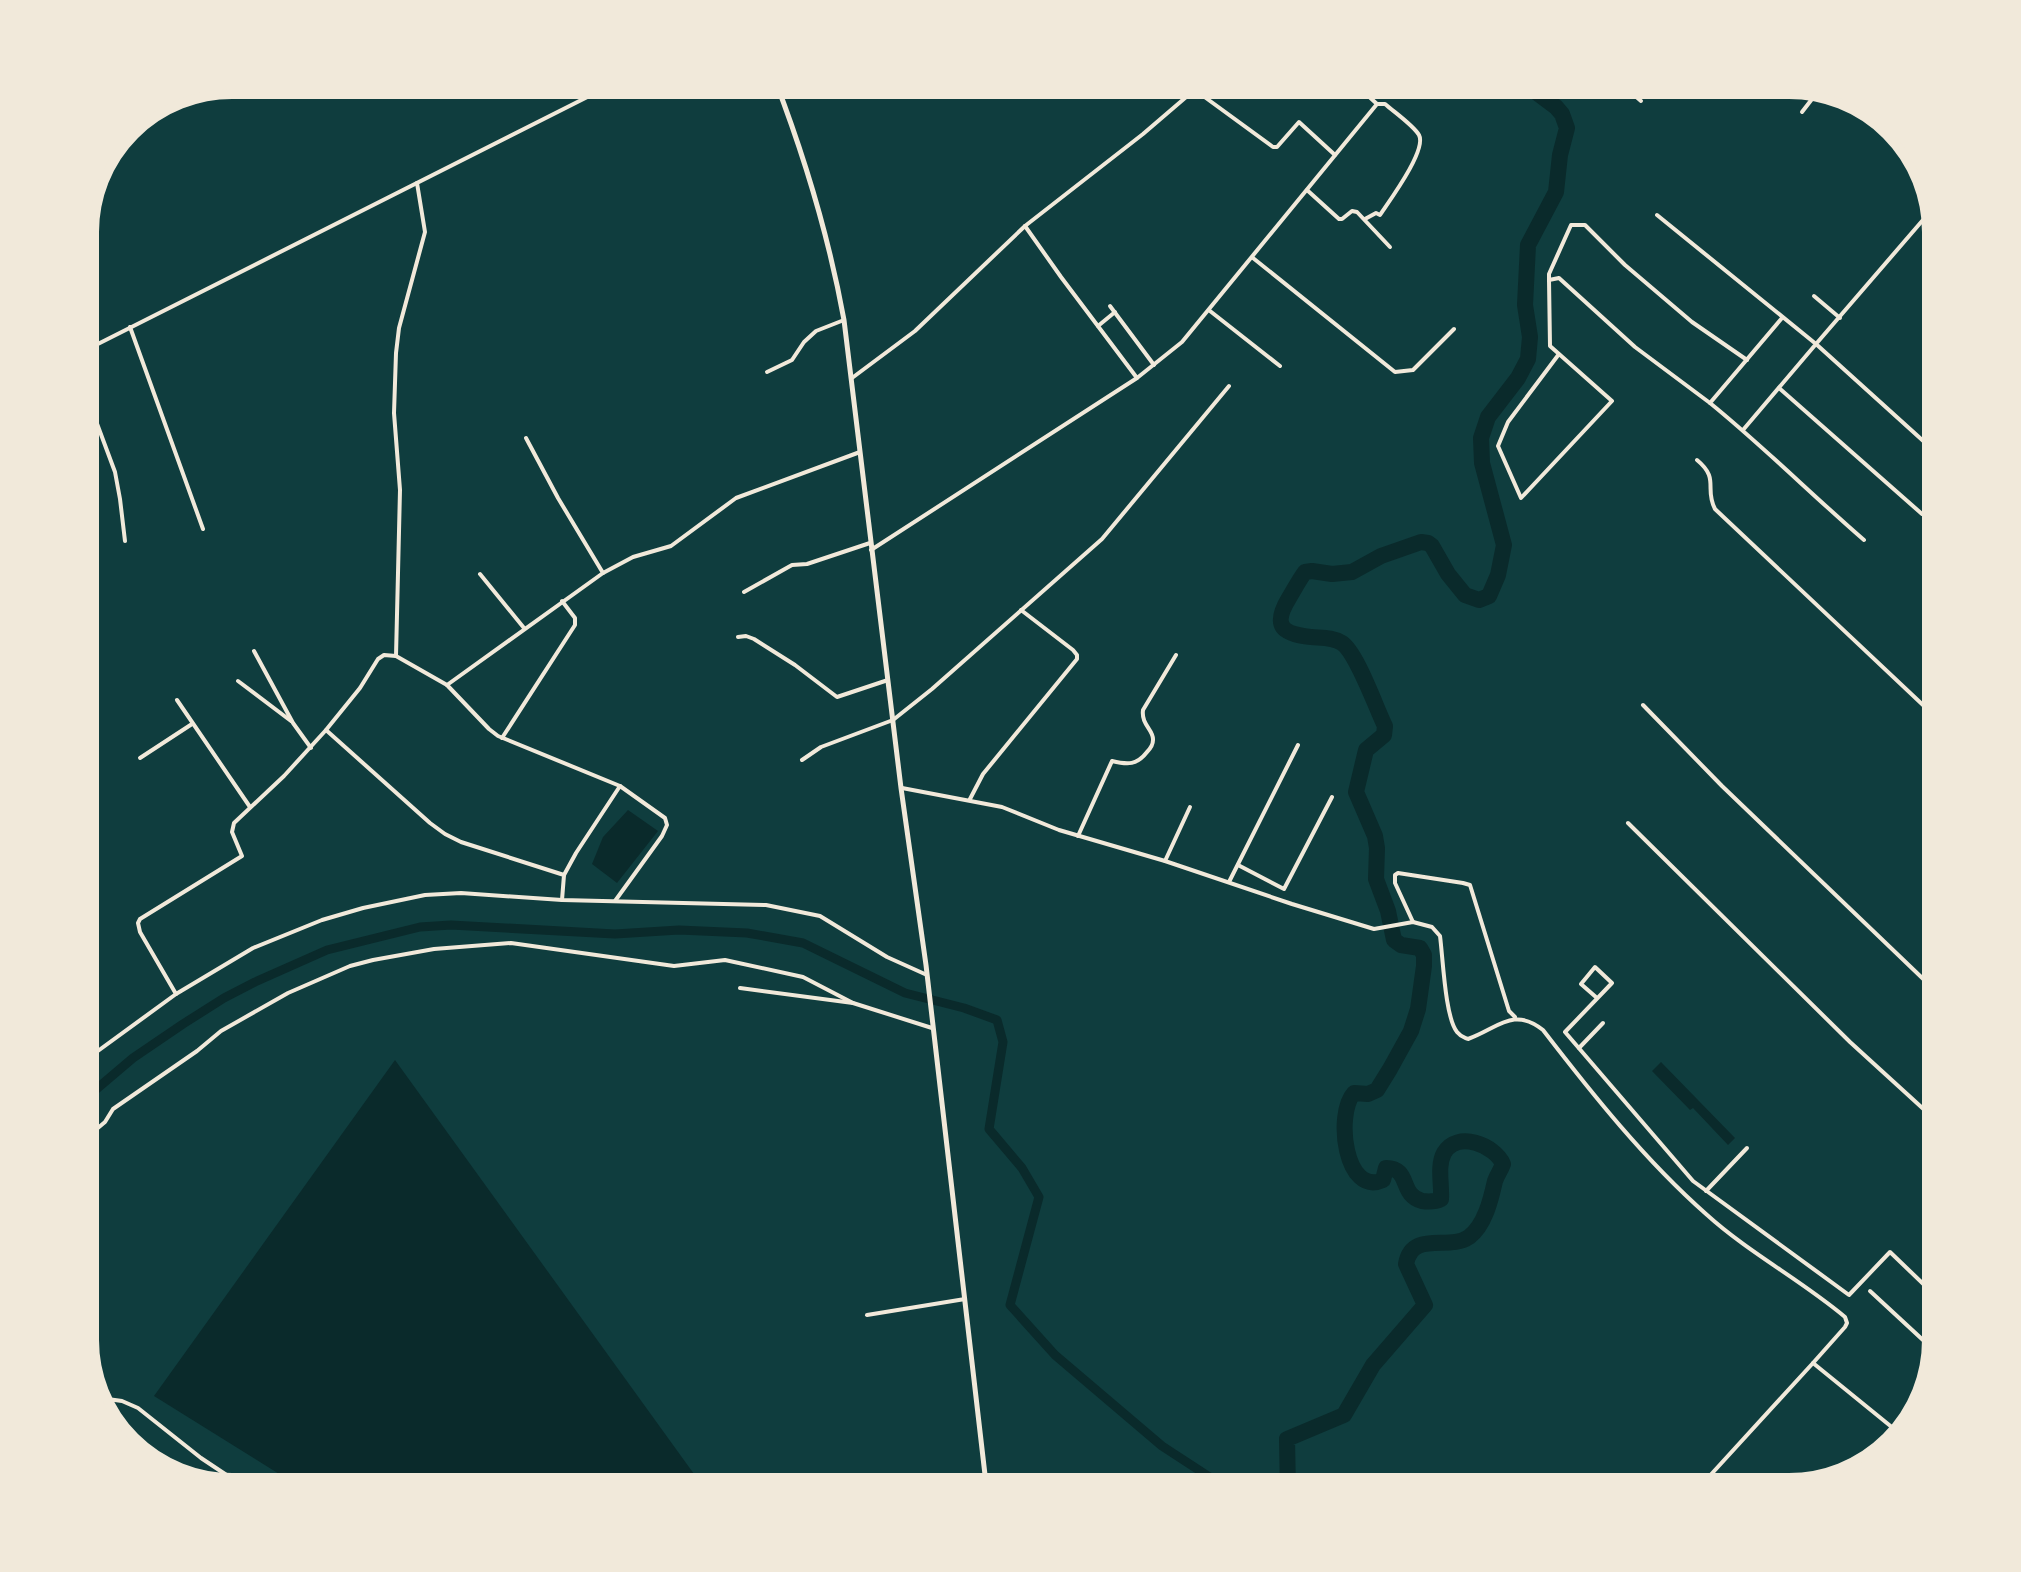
<svg xmlns="http://www.w3.org/2000/svg" width="2021" height="1572" font-family="'Space Grotesk',sans-serif">
  <style>
    .water { fill: #0a2a2b }
    .lines { fill: none; stroke-linecap: round; stroke-linejoin: round }
    .canal { stroke: #0a2a2b; stroke-width: 9 }
    .river { stroke: #0a2a2b; stroke-width: 16 }
    .minor { stroke: #f1e9da; stroke-width: 4 }
    .tertiary { stroke: #f1e9da; stroke-width: 5 }
    .rim { fill: none; stroke: #f1e9da; stroke-width: 10 }
  </style>
  <rect width="100%" height="100%" fill="#0f3d3e"/>
  <g class="water">
    <polygon points="628,810 658,831 617,883 592,864 603,837"/>
    <polygon points="395,1060 707,1492 308,1492 154,1396"/>
    <polygon points="1661,1062 1735,1138 1728,1145 1693,1108 1690,1110 1652,1071"/>
  </g>
  <g class="lines">
    <polyline class="canal" points="80,1103 133,1058 183,1024 224,998 255,982 327,950 420,927 451,925 615,934 679,930 747,933 803,943 905,993 964,1008 997,1020 1003,1042 989,1129 1022,1168 1039,1197 1010,1305 1055,1355 1162,1446 1211,1478 1242,1492"/>
    <path class="river" d="M1288 1492 1287 1439 1344 1415 1373 1365 1425 1305 1406 1264C1412 1230 1449 1251 1469 1237 1485 1225 1491 1199 1495 1181 1497 1175 1501 1170 1503 1164 1495 1145 1457 1130 1444 1153 1437 1166 1442 1184 1441 1199 1435 1202 1430 1202 1422 1201 1399 1195 1411 1168 1386 1168L1383 1180C1345 1197 1335 1114 1354 1093L1368 1094 1377 1090 1390 1069 1411 1031 1418 1009 1424 966V955L1420 948 1401 945 1394 940 1388 911 1376 879 1377 848 1375 836 1356 792 1366 750 1384 735 1385 726C1376 708 1357 653 1342 643 1333 637 1321 638 1311 637 1282 634 1272 626 1289 598 1294 590 1299 580 1305 572L1312 571 1332 574 1352 572 1381 556 1421 542 1428 543 1432 546 1448 574 1465 595 1479 600 1489 596 1498 575 1504 545 1482 463 1481 438 1488 417 1518 378 1528 359 1530 337 1525 305 1528 245 1556 192 1560 155 1567 128 1562 114 1556 107 1536 92 1511 80"/>
    <g class="minor">
      <polyline points="1617,80 1641,101"/>
      <polyline points="1195,90 1273,147 1277,147 1299,122 1335,155"/>
      <polyline points="1802,112 1819,90"/>
      <polyline points="1307,190 1339,219 1342,219 1352,211 1357,212 1390,247"/>
      <polyline points="1935,206 1816,344 1941,457"/>
      <polyline points="1657,215 1816,344 1743,430"/>
      <path d="M1365 219 1376 213 1380 215C1390 200 1427 150 1419 135 1413 125 1394 112 1385 104H1377"/>
      <polyline points="1025,226 1061,277 1137,378"/>
      <polyline points="1253,258 1395,372 1413,370 1454,329"/>
      <polyline points="1549,280 1549,274 1571,225 1585,225 1625,265 1692,322 1747,360"/>
      <polyline points="1814,296 1840,318"/>
      <polyline points="1110,306 1154,365"/>
      <polyline points="1210,311 1280,366"/>
      <path d="M1782 318 1710 403C1763 446 1812 495 1864 540"/>
      <polyline points="1098,326 1115,312"/>
      <polyline points="130,327 203,529"/>
      <polyline points="80,353 621,80"/>
      <polyline points="1559,354 1508,422 1498,446 1521,498 1612,401 1550,346 1549,280 1559,278 1635,347 1710,403"/>
      <polyline points="767,372 792,360 804,342 816,331 844,320"/>
      <polyline points="80,378 115,472 120,499 125,541"/>
      <polyline points="852,378 915,331 1025,226 1143,134 1206,80"/>
      <polyline points="1779,388 1922,514"/>
      <polyline points="526,438 558,498 603,573"/>
      <path d="M1697 460C1720 479 1704 488 1715 509L1941 722"/>
      <polyline points="871,550 1137,378 1182,342 1377,104 1351,80"/>
      <polyline points="480,574 524,628"/>
      <polyline points="744,592 792,565 807,564 870,543"/>
      <polyline points="738,637 746,636 754,639 795,665 837,697 888,680"/>
      <polyline points="254,651 293,723 311,748"/>
      <polyline points="396,656 400,490 394,413 396,353 399,328 425,232 417,183"/>
      <polyline points="238,681 291,721"/>
      <polyline points="447,685 603,573 633,557 671,546 736,498 860,452"/>
      <polyline points="177,700 250,807"/>
      <polyline points="1643,705 1722,786 1941,996"/>
      <polyline points="326,730 430,823 445,834 461,842 564,875 562,900"/>
      <polyline points="502,738 575,625 575,618 562,601"/>
      <polyline points="140,758 192,724"/>
      <polyline points="802,760 821,747 893,720 932,689 1102,539 1229,386"/>
      <path d="M902 788 1002 807 1059 830 1165 861 1292 904 1374 929 1413 922 1432 927 1440 936C1443 958 1445 1017 1457 1032 1461 1037 1463 1037 1468 1039 1497 1029 1513 1006 1543 1030 1593 1095 1645 1160 1706 1214 1749 1253 1801 1280 1845 1317L1847 1323 1845 1327 1813 1363"/>
      <polyline points="970,799 983,774 1077,659 1077,655 1073,650 1021,610"/>
      <polyline points="1628,823 1850,1042 1941,1125"/>
      <path d="M1078 836 1112 761C1128 765 1137 765 1147 752 1150 749 1153 744 1153 740 1154 730 1141 725 1143 710L1176 655"/>
      <polyline points="1165,861 1190,807"/>
      <polyline points="1238,865 1284,889 1332,797"/>
      <polyline points="564,875 576,853 620,786"/>
      <polyline points="1229,882 1298,745"/>
      <polyline points="1413,922 1395,883 1395,875 1398,873 1463,883 1470,885 1509,1011 1515,1017"/>
      <polyline points="740,988 853,1003 932,1028"/>
      <polyline points="176,994 140,932 138,923 140,919 242,856 232,832 234,823 284,776 326,730 360,688 378,659 384,655 396,656 447,685 489,729 498,736 620,786 665,818 667,825 662,836 615,901"/>
      <polyline points="1597,998 1581,984 1595,967 1612,983 1565,1032 1693,1181 1849,1295 1890,1252 1941,1301"/>
      <polyline points="1579,1048 1603,1023"/>
      <polyline points="80,1064 176,994 253,948 322,920 363,908 425,895 461,893 562,900 766,905 820,916 887,957 927,975"/>
      <polyline points="80,1143 105,1122 113,1109 197,1051 221,1031 288,993 350,966 373,960 434,949 511,943 674,966 725,960 803,977 853,1003"/>
      <polyline points="1706,1191 1747,1148"/>
      <polyline points="1870,1291 1937,1353"/>
      <polyline points="867,1315 965,1299"/>
      <polyline points="93,1397 122,1401 138,1408 201,1458 252,1492"/>
      <polyline points="1695,1492 1813,1363 1904,1437"/>
    </g>
    <path class="tertiary" d="M775 80C805 158 829 238 844 320L901 788 926 965 987 1492"/>
  </g>
  <path d="M0 0H2021V1572H0ZM232 94H1789A138 138 0 0 1 1927 232V1340A138 138 0 0 1 1789 1478H232A138 138 0 0 1 94 1340V232A138 138 0 0 1 232 94Z" fill="#f1e9da" fill-rule="evenodd"/>
  <path class="rim" d="M232 94H1789A138 138 0 0 1 1927 232V1340A138 138 0 0 1 1789 1478H232A138 138 0 0 1 94 1340V232A138 138 0 0 1 232 94Z"/>
</svg>
